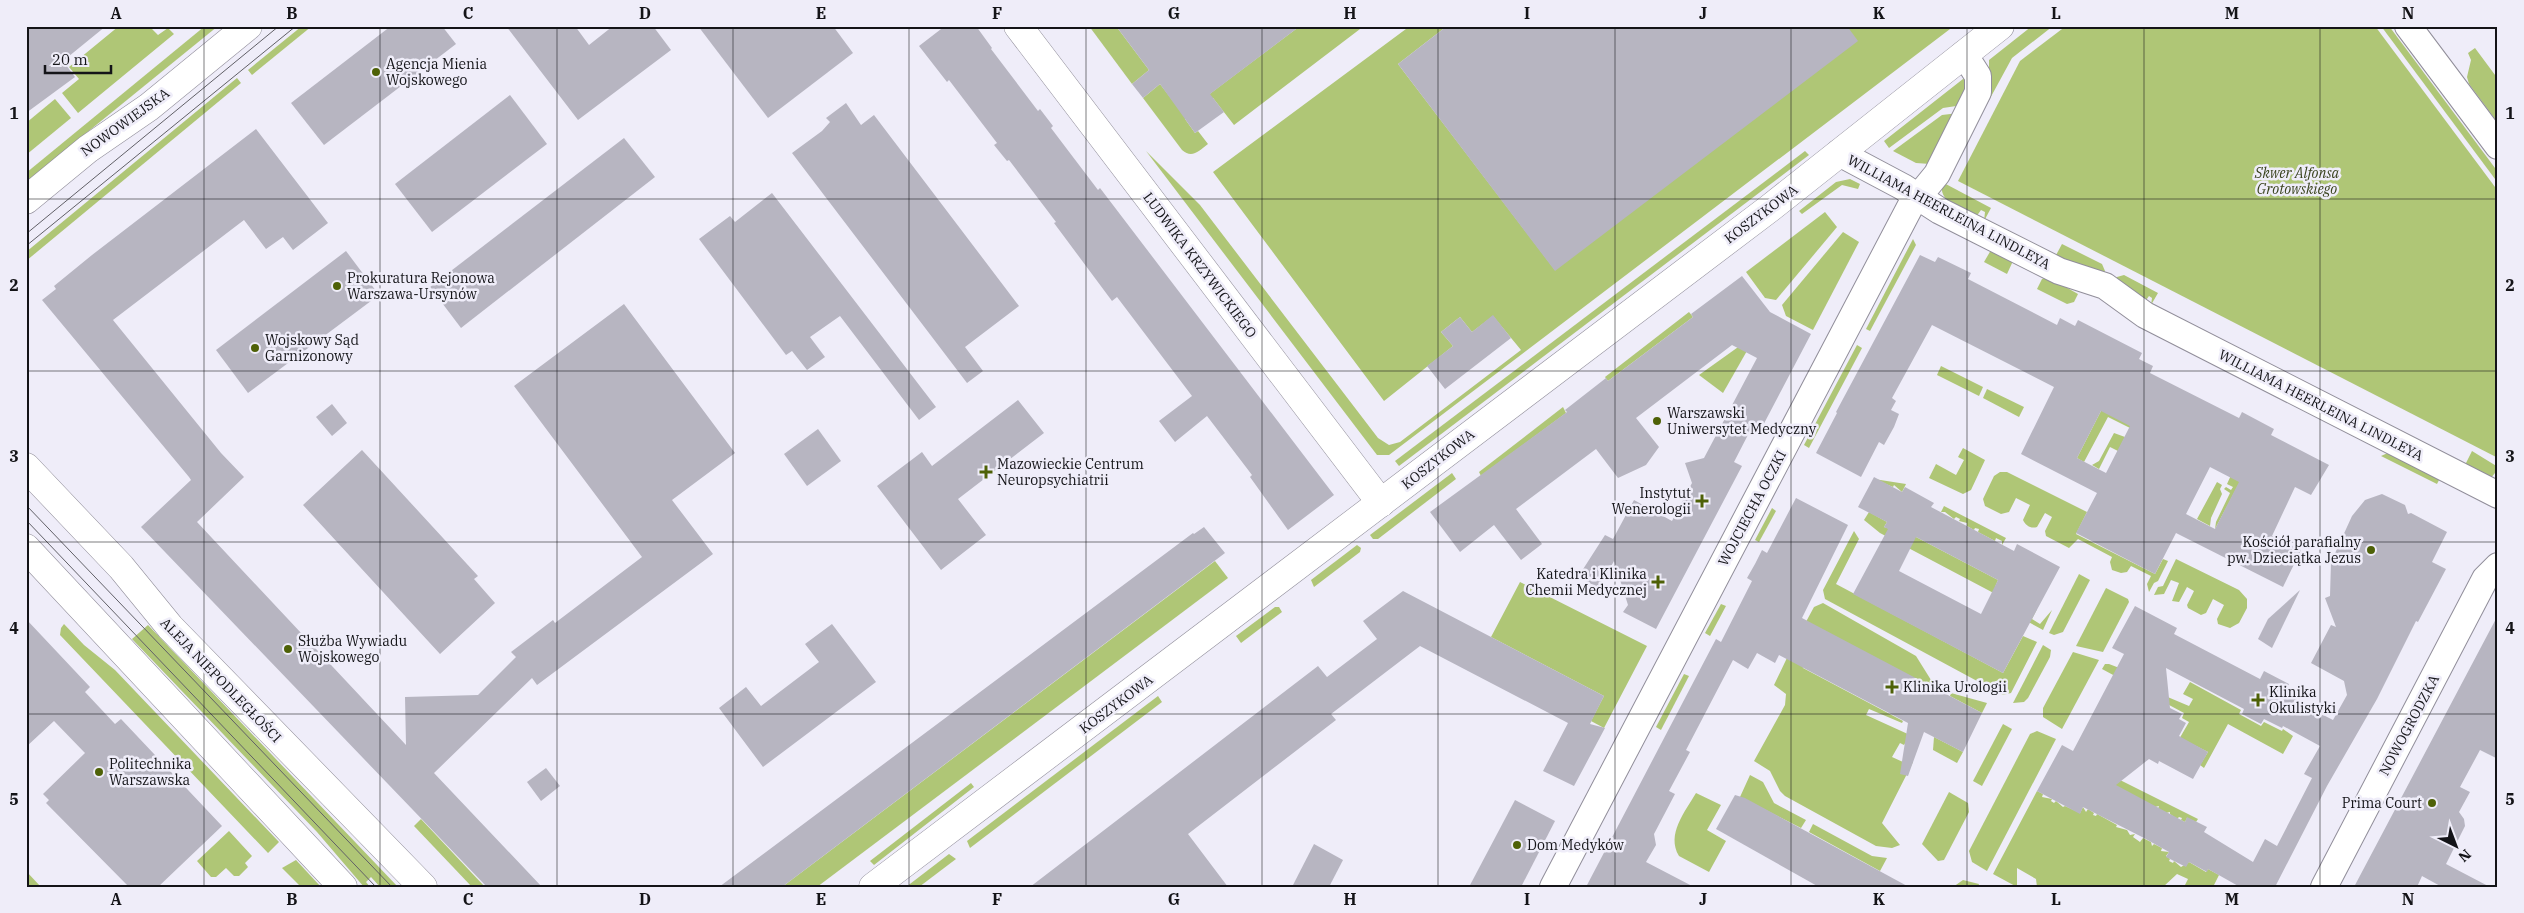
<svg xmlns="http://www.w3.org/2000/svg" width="2524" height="913" font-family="'IBM Plex Serif',serif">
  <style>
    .green { fill: #afc676 }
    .building { fill: #b7b5c1; fill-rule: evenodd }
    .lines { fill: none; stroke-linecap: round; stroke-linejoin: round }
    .street-casing { stroke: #918e9a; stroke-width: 28 }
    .secondary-casing { stroke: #918e9a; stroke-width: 29 }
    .street { stroke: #fff; stroke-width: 26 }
    .secondary { stroke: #fff; stroke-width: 28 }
    .tram { stroke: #616067; stroke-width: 1 }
    .grid { fill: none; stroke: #141418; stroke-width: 1; stroke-opacity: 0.55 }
    .poi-dot { fill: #4e6107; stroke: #efedf9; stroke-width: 2 }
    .labels { text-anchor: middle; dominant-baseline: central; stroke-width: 5; stroke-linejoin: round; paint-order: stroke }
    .poi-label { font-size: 14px; fill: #141418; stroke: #efedf9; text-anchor: start }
    .street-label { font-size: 14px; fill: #141418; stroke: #efedf9 }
    .park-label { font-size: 14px; font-style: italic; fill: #37411b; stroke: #efedf9 }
    .neatline { fill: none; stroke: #141418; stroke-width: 2 }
    .grid-label { font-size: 16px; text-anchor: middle; font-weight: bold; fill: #141418 }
  </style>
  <rect width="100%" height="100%" fill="#efedf9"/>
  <g class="green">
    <polygon points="119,26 155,26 152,29 158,35 168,28 174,34 78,113 62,93 79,79 69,67"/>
    <polygon points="205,26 218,26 26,182 26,173"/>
    <polygon points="302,26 312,26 252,75 248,70"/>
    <polygon points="1089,26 1116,26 1149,70 1132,84"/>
    <path d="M1300 26H1364L1234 125 1213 98 1185 119 1195 133 1198 131 1208 144C1199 151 1192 159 1182 150L1143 98 1160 84 1183 114Z"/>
    <polygon points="1410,26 1447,26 1398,64 1555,270 1847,26 1954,26 1389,455 1377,455 1146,151 1200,205 1378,438 1389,445 1400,442 1521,350 1493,316 1472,332 1460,317 1441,332 1453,346 1384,401 1213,172"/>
    <polygon points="2032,26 2053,26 2012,58 1987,104 1984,103 1989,91 1989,60"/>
    <polygon points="2066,26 2375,26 2498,191 2498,458 1958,181 2020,61"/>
    <polygon points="2381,26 2389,26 2498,172 2498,183"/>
    <polygon points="2475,48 2498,79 2498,123 2469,84 2467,77 2471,60 2468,53"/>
    <polygon points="237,78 241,83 26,261 26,252"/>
    <polygon points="1963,79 1966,80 1963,105 1943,108 1889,148 1884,141"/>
    <polygon points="55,99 71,118 26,155 26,123"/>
    <polygon points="1959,113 1930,164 1916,163 1893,151 1942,115"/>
    <polygon points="1805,151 1809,155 1399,466 1395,461"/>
    <polygon points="1850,179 1860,184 1858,189 1842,185 1802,214 1799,211 1836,182"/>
    <path d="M1942 182 1991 208 1984 221 1985 212 1981 210 1976 217C1960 208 1938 203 1942 182Z"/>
    <polygon points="1825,212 1837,227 1776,300 1765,298 1746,272"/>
    <polygon points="1843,232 1859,242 1813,330 1786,316 1782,305"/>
    <polygon points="1913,239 1916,245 1870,331 1866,329"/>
    <polygon points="2062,244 2102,264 2105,271 2102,277 2055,257"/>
    <polygon points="1991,250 2013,261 2007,274 1984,262"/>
    <polygon points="2124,275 2158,293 2151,305 2152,298 2149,296 2144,303 2114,283 2117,277"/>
    <polygon points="2048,277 2078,294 2074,302 2067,304 2037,289 2042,279"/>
    <polygon points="1689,312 1693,317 1608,381 1605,377"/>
    <polygon points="1748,340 1752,342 1723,393 1699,375"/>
    <polygon points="1857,345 1862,348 1809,448 1804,445"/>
    <polygon points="1941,366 1983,387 1979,396 1937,375"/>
    <polygon points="1987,389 2024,407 2019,417 1983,398"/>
    <polygon points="1563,407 1566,413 1481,476 1479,472"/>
    <polygon points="2103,407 2131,426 2130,428 2108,417 2084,462 2077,458"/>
    <polygon points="2114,433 2125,437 2118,451 2110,447 2099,469 2092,465 2099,461"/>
    <polygon points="1963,448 1985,460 1971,490 1963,494 1929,478 1936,464 1956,475 1964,460 1958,457"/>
    <polygon points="2472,451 2498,467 2498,474 2495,473 2490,479 2465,465"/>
    <polygon points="2390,452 2440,478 2437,484 2381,456"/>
    <path d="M2000 472H2007L2087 512 2076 534 2155 574 2163 559 2168 561 2158 581 2154 583 2149 592 2147 584 2151 576 2131 566 2127 572 2121 573 2112 570 2110 562 2112 557 2078 539 2069 548 2046 536 2045 531 2052 517 2045 513 2037 527C2031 529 2026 526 2023 520L2030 505 2016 498 2009 512 2001 514 1985 506 1983 499 1994 476Z"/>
    <polygon points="1452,473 1456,479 1378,539 1373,539 1370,535"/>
    <polygon points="2232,473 2242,478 2215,529 2216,522 2230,493 2224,489 2226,487 2231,490 2233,487 2227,484"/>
    <polygon points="1874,479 1906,484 1902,492 1894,485 1893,487"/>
    <polygon points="2217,482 2222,485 2220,489 2222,494 2211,518 2210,526 2197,519"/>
    <polygon points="1944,506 2006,538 2002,545 2002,541 1996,538 1995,541 1978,532 1979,529 1975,528 1974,530 1967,526 1967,523 1959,521 1960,519 1956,517 1954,519 1945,512 1941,512"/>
    <polygon points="1772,508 1776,511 1759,542 1755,540"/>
    <polygon points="1869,512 1887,522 1884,527 1916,537 1998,580 1995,587 2037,609 2032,619 2040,624 2052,610 2043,630 2021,618 2003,598 1880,533 1864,520"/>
    <polygon points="1854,531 1859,539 1836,584 2003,673 2023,636 2037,642 2011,693 2003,695 1825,599 1823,590"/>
    <polygon points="1357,545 1361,548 1360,552 1314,587 1311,580"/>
    <polygon points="2176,559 2239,590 2247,599 2247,608 2239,623 2230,628 2218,624 2217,619 2224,605 2213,599 2206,613 2201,615 2188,608 2187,605 2194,591 2187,587 2179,602 2172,601 2179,583 2171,580 2164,594 2154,595 2158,587 2163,586"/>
    <polygon points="1215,561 1228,578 817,887 782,887"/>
    <polygon points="2079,574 2090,580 2063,632 2054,635 2049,633"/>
    <polygon points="1520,582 1647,646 1604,728 1591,721 1604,696 1491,637"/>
    <polygon points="2106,588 2128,599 2129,602 2103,652 2076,646"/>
    <polygon points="1823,603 1916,656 1931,680 1937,685 1935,688 1801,631 1814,607"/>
    <polygon points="1721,604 1726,606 1710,636 1705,633"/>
    <polygon points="1275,607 1279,607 1282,612 1241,643 1236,636"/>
    <polygon points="64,624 84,645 115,670 279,842 268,853 60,635 61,628"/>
    <polygon points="148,625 398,887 380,887 371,877 366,882 370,887 364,887 317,832 132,639"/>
    <polygon points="1796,639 1803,668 1903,721 1902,723 1869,709 1866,715 1910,735 1904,745 1900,743 1892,757 1903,762 1913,762 1882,823 1900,845 1892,848 1876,846 1785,796 1780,791 1770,771 1754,761 1785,705 1786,694 1774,685"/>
    <polygon points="2043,645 2051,650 2050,657 2028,698 2024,702 2013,703"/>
    <polygon points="2073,652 2099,660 2062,729 2043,717 2043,708"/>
    <polygon points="2105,664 2109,664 2135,674 2132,682 2189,706 2193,699 2183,694 2190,682 2241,710 2239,714 2261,726 2264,722 2282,731 2283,729 2293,736 2283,754 2228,724 2204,768 2200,765 2208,752 2188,742 2178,741 2189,722 2182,718 2184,713 2102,669"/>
    <polygon points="1684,674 1689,676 1661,730 1656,727"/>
    <polygon points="1951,693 1987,703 1982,713 1950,696"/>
    <polygon points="1158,696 1162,702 970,848 967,841"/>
    <polygon points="2003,724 2012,729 1982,786 1973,781"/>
    <polygon points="2037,731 2056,739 1987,871 1972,862 1969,851 2030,734"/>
    <polygon points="1934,737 1963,752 1957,763 1933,750"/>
    <polygon points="2102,771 2198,819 2196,822 2187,818 2185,822 2181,820 2182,818 2179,817 2177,819 2170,814 2170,812 2166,813 2158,809 2159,806 2155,807 2099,777"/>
    <polygon points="1750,775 1763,782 1774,803 1806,820 1801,828 1740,797"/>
    <polygon points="971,783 974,787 874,865 870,861"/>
    <polygon points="2037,791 2043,794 2042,797 2052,799 2051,801 2054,803 2056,801 2063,807 2065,806 2080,813 2083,807 2086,812 2088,809 2094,813 2093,815 2096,816 2097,814 2117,825 2116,827 2127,830 2130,835 2135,834 2133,837 2140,842 2143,838 2151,842 2152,846 2154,844 2162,848 2161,851 2169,852 2166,856 2170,859 2169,861 2173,863 2174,861 2181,867 2189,862 2206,872 2208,869 2219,875 2213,887 2184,887 2188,879 2177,874 2163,887 2037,887 2036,879 2017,868 2017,887 1993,874"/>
    <polygon points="1949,792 1968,803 1969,812 1944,860 1938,861 1922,844"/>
    <path d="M1696 793 1721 805 1707 830 1726 841 1709 872 1679 856C1666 834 1685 812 1696 793Z"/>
    <polygon points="421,819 485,887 472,887 414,826"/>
    <polygon points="1813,824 1872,856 1887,858 1880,871 1809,832"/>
    <polygon points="229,831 252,856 245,863 248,867 239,876 234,876 226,868 216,877 211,877 197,861"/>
    <polygon points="949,854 956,859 919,887 906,887"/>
    <polygon points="296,860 321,887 301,887 282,868"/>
    <polygon points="26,871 41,887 26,887"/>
    <polygon points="1963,880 1979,884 1978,887 1953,887"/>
  </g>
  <g class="building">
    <polygon points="26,26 106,26 63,61 75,77 26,113"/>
    <polygon points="391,26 442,26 456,44 324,145 291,103"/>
    <polygon points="506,26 575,26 589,45 613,26 653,26 671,50 578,120"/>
    <polygon points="698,26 833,26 853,53 768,118"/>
    <polygon points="945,26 976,26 992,48 991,49 1038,111 1040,109 1053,126 1051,128 1098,190 1100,188 1334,495 1288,530 1250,477 1252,475 1207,416 1175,442 1159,421 1192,396 1117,297 1112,301 1054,223 1056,222 1009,160 1007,161 994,145 997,143 949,80 947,82 919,46"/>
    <polygon points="1116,26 1300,26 1210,94 1224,112 1195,133 1160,84 1143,98 1132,84 1149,70"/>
    <polygon points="1447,26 1847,26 1858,41 1555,271 1398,64"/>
    <polygon points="510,95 547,144 432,232 395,184"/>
    <polygon points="846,103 861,125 874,115 1019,306 965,347 983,371 967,383 792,153 822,131 830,122 826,118"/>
    <polygon points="256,129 328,223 293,250 283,237 266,249 244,220 113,320 221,453 244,477 197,522 406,745 405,697 478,695 516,657 511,652 553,620 555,623 642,557 514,386 624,304 735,453 672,500 713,554 537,685 532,678 434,773 542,887 487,887 141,527 191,480 189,477 42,300 56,289 54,286 92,255"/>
    <polygon points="624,138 655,177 461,328 430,287"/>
    <polygon points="772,193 936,407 919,420 840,316 810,337 825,357 807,370 792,351 786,355 699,239 730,216 735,222"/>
    <polygon points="346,251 379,295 248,393 216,350"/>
    <path d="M1920 255 1935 262 1938 257 1971 273 1968 279 2057 325 2060 318 2075 326 2078 320 2142 353 2139 359 2153 366 2150 373 2239 418 2242 412 2274 429 2271 435 2329 465 2311 495 2295 487 2272 536 2301 550 2283 587 2176 533 2155 574 2076 533 2097 493 2021 454 2054 387 1932 325 1892 398 1896 401 1891 410 1899 414 1894 427 1884 445 1879 442 1861 477 1816 453 1837 413 1836 412ZM2101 411 2130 426 2106 473 2077 458ZM2210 467 2239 482 2215 529 2186 514Z"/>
    <polygon points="1742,276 1770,312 1811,334 1759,433 1751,429 1734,462 1742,466 1656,629 1623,612 1628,605 1614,561 1599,588 1578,577 1605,535 1613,539 1634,500 1672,521 1692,483 1685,463 1704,458 1757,358 1732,345 1636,418 1659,447 1646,465 1618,478 1596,449 1516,509 1542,544 1521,560 1494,525 1460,552 1430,512 1567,412 1565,410 1606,378 1608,381 1693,317 1691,314"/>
    <polygon points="1493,315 1511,338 1445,389 1427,366 1453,346 1441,332 1460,317 1472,332"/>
    <polygon points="1018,400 1044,433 958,499 986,535 941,570 877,486 922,452 932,466"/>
    <polygon points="332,404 347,423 332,436 316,417"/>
    <polygon points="818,429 841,461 807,486 784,454"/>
    <polygon points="362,450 478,576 474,579 495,603 440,654 303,505"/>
    <path d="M1874 477 1902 492 1905 487 1934 503 1931 507 2014 551 2017 544 2060 567 2003 673 1853 594 1888 529 1884 527 1887 522 1858 507ZM1916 537 1998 580 1981 614 1899 571Z"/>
    <path d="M2382 494 2405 505 2408 514 2411 513 2447 532 2432 562 2446 569 2418 622 2416 621 2377 699 2327 786 2275 887H2240L2208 869 2207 872 2189 862 2186 867 2166 857 2169 852 2144 838 2083 807 2080 814 2037 791 2062 745 2073 751 2124 654 2112 648 2135 606 2177 628 2174 634 2260 679 2264 671 2289 684 2284 692 2297 699 2296 701 2333 720 2347 695 2344 681 2311 663 2331 625 2336 627 2325 598 2330 596 2331 562 2352 516 2365 500ZM2166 668 2244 709 2242 714 2261 724 2264 719 2282 728 2283 726 2320 746 2304 774 2312 778 2277 846 2265 839 2253 862 2204 832 2207 827 2187 817 2185 822 2116 785 2149 759 2158 764 2159 761 2193 779 2208 752 2179 736 2186 723 2179 719 2182 714 2170 708Z"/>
    <polygon points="1796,498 1848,525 1802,618 1982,713 1963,752 1924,732 1908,776 1900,774 1908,723 1779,655 1775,663 1757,653 1748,669 1733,660 1686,750 1690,752 1669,791 1675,794 1654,834 1656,845 1646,862 1694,887 1586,887 1716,639 1721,642 1752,581 1747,578 1755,564 1762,550 1767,553"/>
    <polygon points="1204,527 1225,553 782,887 719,887 1193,533 1194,534"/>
    <polygon points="2300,590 2272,648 2258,639 2268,619"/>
    <polygon points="1403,591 1604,696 1590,724 1605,728 1574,786 1543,771 1568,723 1420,646 1331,714 1336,720 1188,834 1228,887 1030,887 1318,666 1327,677 1377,639 1363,621"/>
    <polygon points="2498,615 2498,759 2480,750 2460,787 2470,792 2459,812 2464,819 2465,826 2446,864 2490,887 2442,887 2422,876 2417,887 2354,887"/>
    <polygon points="26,619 90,687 85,692 115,724 121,719 222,826 158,887 129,887 46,803 49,800 43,794 85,753 54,721 26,747"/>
    <polygon points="832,624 876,682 763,767 719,708 746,687 761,706 819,662 805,644"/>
    <polygon points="546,768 560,786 541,801 527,782"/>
    <polygon points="1735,795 1745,798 1909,887 1819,887 1716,829"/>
    <polygon points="1515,800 1555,821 1521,887 1469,887"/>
    <polygon points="1314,844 1343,860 1329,887 1292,887"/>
  </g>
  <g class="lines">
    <g class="street-casing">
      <g id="street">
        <polyline points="2408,26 2498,146"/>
        <polyline points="1839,153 1903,187 1940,211 2059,271 2105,286 2145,315 2498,495"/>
        <polyline points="1553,887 1910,207 1937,174 1978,92 1978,76 1964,54"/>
        <polyline points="2324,887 2485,579 2498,566"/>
      </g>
    </g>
    <g class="secondary-casing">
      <g id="secondary">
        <polyline points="1018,26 1381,503"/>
        <polyline points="26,200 88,149 149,107 248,26"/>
        <polyline points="26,467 121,567 170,627 423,887"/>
        <polyline points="26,548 343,887"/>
        <polyline points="873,887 1770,208 2000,26"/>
      </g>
    </g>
    <use href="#street" class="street"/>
    <use href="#secondary" class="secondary"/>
    <g class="tram">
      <polyline points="26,234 279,26"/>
      <polyline points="26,246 296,26"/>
      <polyline points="26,505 392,887"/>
      <polyline points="26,520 376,887"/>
    </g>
  </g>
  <path class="grid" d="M204 26V887M380 26V887M557 26V887M733 26V887M909 26V887M1086 26V887M1262 26V887M1438 26V887M1615 26V887M1791 26V887M1967 26V887M2144 26V887M2320 26V887M26 199H2498M26 371H2498M26 542H2498M26 714H2498"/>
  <g class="poi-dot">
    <circle cx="376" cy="72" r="5"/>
    <circle cx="337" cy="286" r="5"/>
    <circle cx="255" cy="348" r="5"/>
    <circle cx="1657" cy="421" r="5"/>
    <path d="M983.5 464.5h5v5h5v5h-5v5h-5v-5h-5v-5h5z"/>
    <path d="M1699.5 493.5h5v5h5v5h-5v5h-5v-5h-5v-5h5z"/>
    <circle cx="2371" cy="550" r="5"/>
    <path d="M1655.5 574.5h5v5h5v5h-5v5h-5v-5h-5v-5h5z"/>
    <circle cx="288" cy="649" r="5"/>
    <path d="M1889.5 679.5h5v5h5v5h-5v5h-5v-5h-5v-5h5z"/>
    <path d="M2255.5 692.5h5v5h5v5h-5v5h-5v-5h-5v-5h5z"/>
    <circle cx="99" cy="772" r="5"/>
    <circle cx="2432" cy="803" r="5"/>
    <circle cx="1517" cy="845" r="5"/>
  </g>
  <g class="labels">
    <g class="poi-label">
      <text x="386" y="64">Agencja Mienia<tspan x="386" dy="16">Wojskowego</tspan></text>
      <text x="347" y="278">Prokuratura Rejonowa<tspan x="347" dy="16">Warszawa-Ursynów</tspan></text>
      <text x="265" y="340">Wojskowy Sąd<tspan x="265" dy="16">Garnizonowy</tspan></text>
      <text x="1667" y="413">Warszawski<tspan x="1667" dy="16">Uniwersytet Medyczny</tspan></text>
      <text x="997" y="464">Mazowieckie Centrum<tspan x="997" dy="16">Neuropsychiatrii</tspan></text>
      <text x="1691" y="493" text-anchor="end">Instytut<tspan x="1691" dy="16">Wenerologii</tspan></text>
      <text x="2361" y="542" text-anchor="end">Kościół parafialny<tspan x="2361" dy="16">pw. Dzieciątka Jezus</tspan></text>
      <text x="1647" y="574" text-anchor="end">Katedra i Klinika<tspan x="1647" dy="16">Chemii Medycznej</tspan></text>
      <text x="298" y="641">Służba Wywiadu<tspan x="298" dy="16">Wojskowego</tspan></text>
      <text x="1903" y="687">Klinika Urologii</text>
      <text x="2269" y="692">Klinika<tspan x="2269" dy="16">Okulistyki</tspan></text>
      <text x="109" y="764">Politechnika<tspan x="109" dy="16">Warszawska</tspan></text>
      <text x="2422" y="803" text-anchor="end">Prima Court</text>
      <text x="1527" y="845">Dom Medyków</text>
    </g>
    <g class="street-label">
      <text transform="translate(125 122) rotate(-36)">NOWOWIEJSKA</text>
      <text transform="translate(1949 212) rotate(28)">WILLIAMA HEERLEINA LINDLEYA</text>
      <text transform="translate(1761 214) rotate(-37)">KOSZYKOWA</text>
      <text transform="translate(1200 265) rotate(53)">LUDWIKA KRZYWICKIEGO</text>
      <text transform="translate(2321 405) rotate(27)">WILLIAMA HEERLEINA LINDLEYA</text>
      <text transform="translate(1438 459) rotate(-38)">KOSZYKOWA</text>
      <text transform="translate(1752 508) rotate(-62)">WOJCIECHA OCZKI</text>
      <text transform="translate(221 680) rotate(46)">ALEJA NIEPODLEGŁOŚCI</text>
      <text transform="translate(1116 704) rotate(-37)">KOSZYKOWA</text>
      <text transform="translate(2409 725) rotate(-62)">NOWOGRODZKA</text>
    </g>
    <g class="park-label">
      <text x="2297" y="173">Skwer Alfonsa<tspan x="2297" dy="16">Grotowskiego</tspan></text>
    </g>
  </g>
  <rect width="2524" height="913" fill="none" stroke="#efedf9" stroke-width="55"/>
  <g transform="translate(2456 846) rotate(138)" stroke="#efedf9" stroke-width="4" paint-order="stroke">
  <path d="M0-4L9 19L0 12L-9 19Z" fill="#141418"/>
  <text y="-8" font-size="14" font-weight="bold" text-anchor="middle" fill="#141418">N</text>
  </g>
  <path d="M45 65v8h66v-8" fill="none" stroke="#141418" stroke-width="2.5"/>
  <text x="52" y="65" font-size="15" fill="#141418" stroke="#efedf9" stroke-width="4" paint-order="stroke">20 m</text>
  <rect x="28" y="28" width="2468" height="858" class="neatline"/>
  <g class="grid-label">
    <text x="116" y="19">A</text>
    <text x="292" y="19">B</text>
    <text x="468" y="19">C</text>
    <text x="645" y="19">D</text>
    <text x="821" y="19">E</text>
    <text x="997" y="19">F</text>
    <text x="1174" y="19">G</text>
    <text x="1350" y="19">H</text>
    <text x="1527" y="19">I</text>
    <text x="1703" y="19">J</text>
    <text x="1879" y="19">K</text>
    <text x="2056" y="19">L</text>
    <text x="2232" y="19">M</text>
    <text x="2408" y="19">N</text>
    <text x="14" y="119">1</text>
    <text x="2510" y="119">1</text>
    <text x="14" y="291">2</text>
    <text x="2510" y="291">2</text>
    <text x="14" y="462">3</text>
    <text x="2510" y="462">3</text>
    <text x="14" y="634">4</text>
    <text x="2510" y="634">4</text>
    <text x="14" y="805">5</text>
    <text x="2510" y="805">5</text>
    <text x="116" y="905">A</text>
    <text x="292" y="905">B</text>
    <text x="468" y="905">C</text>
    <text x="645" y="905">D</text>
    <text x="821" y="905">E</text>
    <text x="997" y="905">F</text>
    <text x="1174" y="905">G</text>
    <text x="1350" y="905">H</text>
    <text x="1527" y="905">I</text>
    <text x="1703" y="905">J</text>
    <text x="1879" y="905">K</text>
    <text x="2056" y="905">L</text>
    <text x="2232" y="905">M</text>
    <text x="2408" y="905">N</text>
  </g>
</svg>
